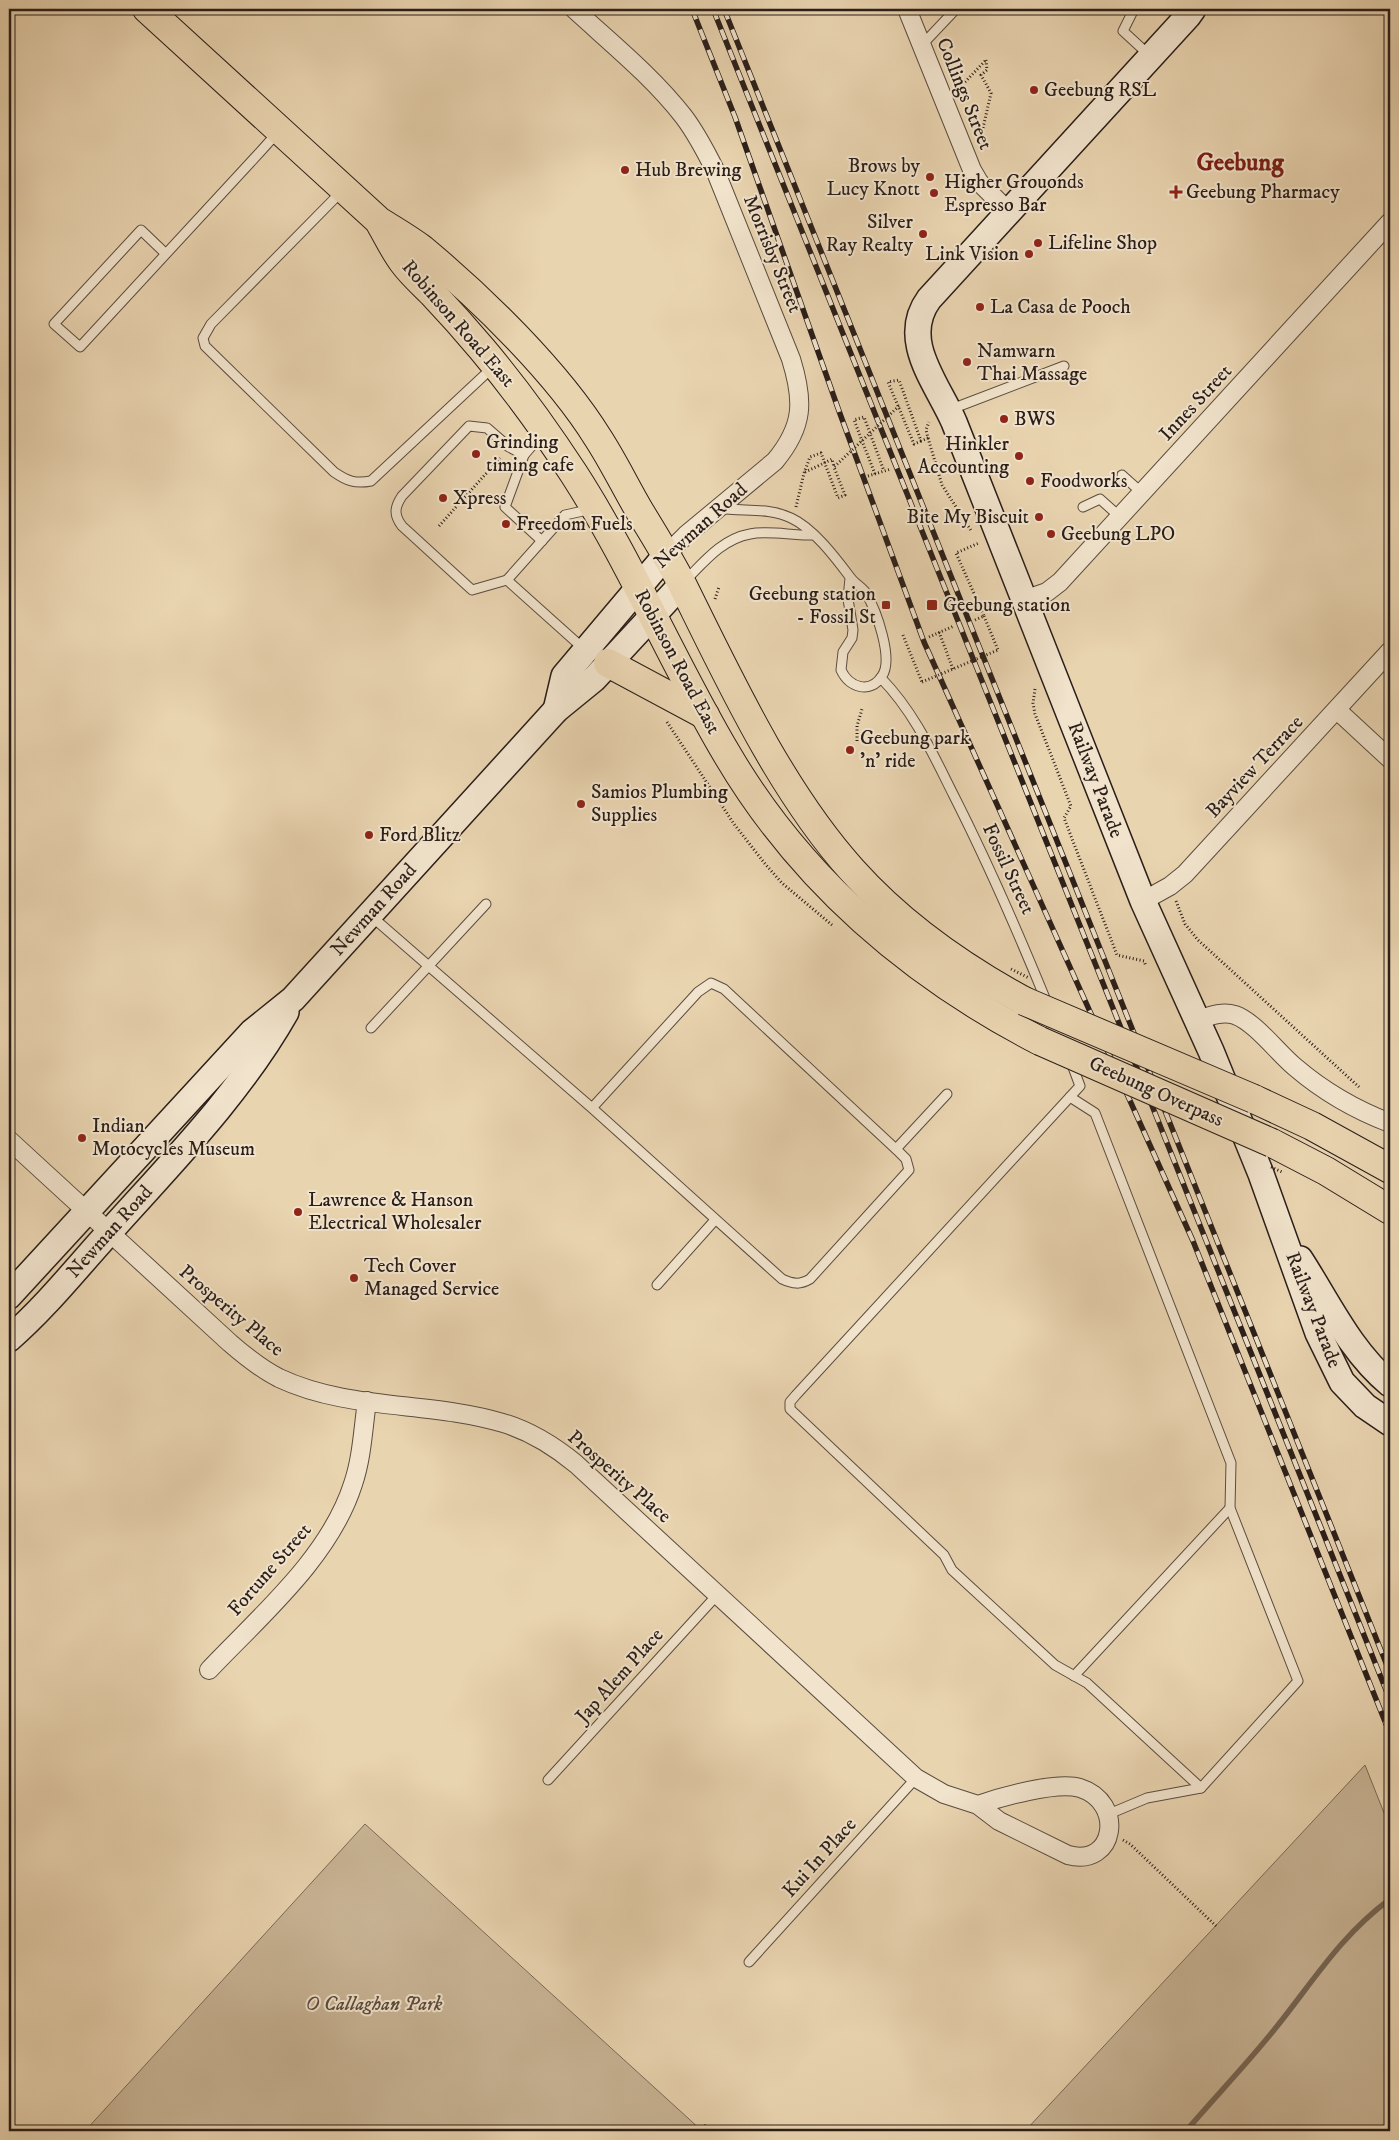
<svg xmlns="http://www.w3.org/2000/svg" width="1399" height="2140" font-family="'IM FELL DW Pica',serif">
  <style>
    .green { fill: #c9b596; stroke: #7a6a58 }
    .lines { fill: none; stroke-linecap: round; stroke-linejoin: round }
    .stream { stroke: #766655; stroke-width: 5.5 }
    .lane-casing { stroke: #5a4c3f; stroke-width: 11 }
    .street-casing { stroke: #5a4c3f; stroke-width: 20 }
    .secondary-casing { stroke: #2a1e19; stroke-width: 28 }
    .primary-casing { stroke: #2a1e19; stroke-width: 30 }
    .path { stroke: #2a1e19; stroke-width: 3; stroke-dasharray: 1 2.5; stroke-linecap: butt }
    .lane { stroke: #f1e3cc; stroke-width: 9 }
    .street { stroke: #f1e3cc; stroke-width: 18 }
    .secondary { stroke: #f1e3cc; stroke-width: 25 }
    .primary { stroke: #e9d4b0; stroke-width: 28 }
    .rail-casing { stroke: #2a1e19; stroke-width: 5.5 }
    .rail { stroke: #f1e3cc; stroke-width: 4; stroke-dasharray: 11; stroke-linecap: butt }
    .primary-bridge-casing { stroke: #2a1e19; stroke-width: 30; stroke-linecap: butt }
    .path-bridge { stroke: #2a1e19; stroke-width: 3; stroke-dasharray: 1 2.5; stroke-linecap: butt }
    .primary-bridge { stroke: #e9d4b0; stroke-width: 28 }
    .poi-dot { fill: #8f2418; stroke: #f1e3cc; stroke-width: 2 }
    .labels { text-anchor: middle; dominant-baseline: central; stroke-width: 4; stroke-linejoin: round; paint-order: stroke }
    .poi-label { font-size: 20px; fill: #2a1e19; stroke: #f1e3cc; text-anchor: start }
    .street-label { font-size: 20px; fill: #2a1e19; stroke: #f1e3cc }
    .park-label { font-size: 20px; font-style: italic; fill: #5a4b3e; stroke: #f1e3cc }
    .district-label { font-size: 25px; font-weight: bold; fill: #7a1f14; stroke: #f1e3cc }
  </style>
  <rect width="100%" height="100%" fill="#e9d4b0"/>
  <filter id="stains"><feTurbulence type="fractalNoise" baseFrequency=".004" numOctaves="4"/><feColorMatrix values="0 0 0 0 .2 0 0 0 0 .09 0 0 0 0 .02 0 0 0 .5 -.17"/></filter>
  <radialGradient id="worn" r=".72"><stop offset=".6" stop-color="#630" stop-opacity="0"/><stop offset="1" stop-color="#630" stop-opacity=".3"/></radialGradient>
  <g class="green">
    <polygon points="1365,1765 1390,1828 1390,2131 1025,2131"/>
    <polygon points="365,1824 700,2129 705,2124 712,2131 85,2131"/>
  </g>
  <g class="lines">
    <path class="stream" d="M1186 2131C1215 2097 1246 2065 1274 2030 1313 1982 1339 1937 1390 1899"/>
    <g class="lane-casing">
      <g id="lane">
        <polyline points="1134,9 1123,31 1149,55"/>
        <polyline points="921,46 956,9"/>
        <path d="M343 190 211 324 203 338 205 346 334 472C347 481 355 484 371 481L493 367"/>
        <polyline points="166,254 141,230 54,324 80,347 260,152 278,132"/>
        <polyline points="949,410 1064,366"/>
        <path d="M524 455 509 447 487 428 469 426 402 496C394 508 394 515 402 526L472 590 507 580 565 515 592 509"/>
        <polyline points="1122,475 1142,493"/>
        <polyline points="1083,507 1100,499 1120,517"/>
        <path d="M719 508C743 512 768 507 791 518 813 528 835 557 850 577 854 583 862 587 866 593 876 610 894 659 882 676 870 695 849 687 841 670L843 652 852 638 853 630 848 599 850 578"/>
        <polyline points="542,541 505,507 524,455 543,433"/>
        <polyline points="507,580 585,650"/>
        <path d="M685 581C704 562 722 539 750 534 769 530 793 536 813 535"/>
        <path d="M881 678C914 712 932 752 953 794 988 863 1018 932 1047 1003"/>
        <path d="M370 915 592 1108 782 1279C793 1284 800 1285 810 1279L909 1170 906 1159 899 1152 724 989 711 983 698 992 592 1108"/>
        <polyline points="371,1028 486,904"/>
        <polyline points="1071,1062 1080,1086 796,1395 790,1402 790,1409 944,1555 952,1570 1055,1665 1087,1683 1201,1788"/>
        <polyline points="1070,1097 1095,1113 1231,1463 1230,1508 1298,1681 1201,1788 1147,1798 1109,1814"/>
        <polyline points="896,1149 947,1094"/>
        <polyline points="657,1285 715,1220"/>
        <polyline points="1074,1676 1230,1508"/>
        <polyline points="548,1780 718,1594"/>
        <polyline points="749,1962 916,1778"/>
      </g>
    </g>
    <g class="street-casing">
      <g id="street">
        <path d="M574 9C612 44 652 76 684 117 696 133 706 152 715 170L791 359C804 401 804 426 775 461L686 535 666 555"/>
        <polyline points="907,9 972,170 979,182 1009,212"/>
        <polyline points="1024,600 1047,592 1060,582 1390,222"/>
        <polyline points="1337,710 1390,759"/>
        <polyline points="1143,901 1170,886 1185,874 1390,651"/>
        <path d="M1198 1020C1210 1016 1222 1011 1235 1015 1255 1022 1278 1053 1295 1067 1323 1091 1356 1110 1390 1123"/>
        <path d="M9 1140 230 1343C245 1356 261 1369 279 1378 349 1411 430 1401 503 1423 530 1431 554 1446 576 1464L916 1778 944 1794 978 1805 999 1821 1068 1855C1116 1868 1125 1802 1080 1788 1057 1781 1001 1797 978 1805"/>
        <path d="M209 1670C260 1616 330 1557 353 1484 362 1458 363 1429 367 1401"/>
      </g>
    </g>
    <g class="secondary-casing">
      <g id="secondary">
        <path d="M1193 9 1188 16 929 299C899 340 937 383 954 422L1143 901 1211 1051 1261 1174 1318 1333 1342 1382 1365 1406 1390 1423"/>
        <polyline points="556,710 564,676 666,555"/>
        <path d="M1300 1259C1328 1302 1350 1351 1390 1384"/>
        <polyline points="9,1296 252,1032 293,999 556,710 594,679 682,584"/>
        <path d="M9 1339C47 1306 79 1265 113 1228 175 1159 240 1093 286 1012"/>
      </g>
    </g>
    <g class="primary-casing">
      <g id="primary">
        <path d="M147 9 379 221C393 230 409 239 422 249 482 299 557 372 598 438 613 461 625 486 639 510 654 535 670 560 683 586 730 681 781 791 852 870 901 925 960 966 1024 1001"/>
        <path d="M381 225C388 237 394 250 403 262 411 273 422 283 432 293 449 311 466 330 482 349 515 388 546 431 574 474 632 564 673 664 728 756 802 881 912 975 1040 1041"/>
        <polyline points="608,663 705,715"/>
        <polyline points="1254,1099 1312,1126 1390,1169"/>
        <polyline points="1272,1143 1326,1171 1390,1210"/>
      </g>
    </g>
    <g class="path">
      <polyline points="965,82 986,60"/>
      <polyline points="983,128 991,93 981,75 987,70 986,60"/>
      <polyline points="928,438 942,485 972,532"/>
      <polyline points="921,441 914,444 888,382 899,380 921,441 928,438 926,430 929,422"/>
      <polyline points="805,472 818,466"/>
      <polyline points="875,474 854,420 864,417 884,471"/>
      <polyline points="868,476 891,469"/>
      <polyline points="796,507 804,473 810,457 821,453 838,498 845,495 834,467"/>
      <polyline points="439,526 500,458"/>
      <polyline points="715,599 719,587"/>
      <polyline points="984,616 998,650"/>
      <polyline points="975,620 984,616 956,553 979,543"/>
      <polyline points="939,632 953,669"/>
      <polyline points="903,635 922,682"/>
      <polyline points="929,637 954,626"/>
      <polyline points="1035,689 1033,703 1035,714 1071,806 1064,818 1117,955 1144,961 1146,966"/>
      <polyline points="667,722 734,824 766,865 782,883 832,925"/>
      <polyline points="857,741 857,726 862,709"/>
      <polyline points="1176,901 1185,924 1198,940 1359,1087"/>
      <polyline points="1123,1840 1130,1844 1216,1926"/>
    </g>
    <use href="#lane" class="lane"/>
    <use href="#street" class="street"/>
    <use href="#secondary" class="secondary"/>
    <use href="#primary" class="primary"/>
    <g class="rail-casing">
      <g id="rail">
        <polyline points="692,9 735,117 839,411 924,642 1193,1241 1390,1734"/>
        <polyline points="713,9 1390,1700"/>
        <polyline points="724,9 1390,1673"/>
      </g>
    </g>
    <use href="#rail" class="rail"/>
    <g class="primary-bridge-casing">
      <g id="primary-bridge">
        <polyline points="1024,1001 1254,1099"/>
        <polyline points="1040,1041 1272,1143"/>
      </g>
    </g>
    <g class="path-bridge">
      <polyline points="818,466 832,459 834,467 899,406"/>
      <polyline points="922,682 998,650"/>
      <polyline points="1011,969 1029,978"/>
      <polyline points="1271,1167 1282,1172"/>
    </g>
    <use href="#primary-bridge" class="primary-bridge"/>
  </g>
  <g class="poi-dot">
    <circle cx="1034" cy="90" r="5"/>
    <circle cx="625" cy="170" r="5"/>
    <circle cx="930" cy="177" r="5"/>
    <path d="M1173.5 184.5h5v5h5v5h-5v5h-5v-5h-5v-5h5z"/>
    <circle cx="934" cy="193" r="5"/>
    <circle cx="923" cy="234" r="5"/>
    <circle cx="1038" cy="243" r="5"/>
    <circle cx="1029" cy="254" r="5"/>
    <circle cx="980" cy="307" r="5"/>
    <circle cx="967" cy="362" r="5"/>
    <circle cx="1004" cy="419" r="5"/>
    <circle cx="476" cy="454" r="5"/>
    <circle cx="1019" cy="456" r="5"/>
    <circle cx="1030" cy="481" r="5"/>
    <circle cx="443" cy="498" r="5"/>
    <circle cx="1039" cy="517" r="5"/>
    <circle cx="506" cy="524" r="5"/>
    <circle cx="1051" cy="534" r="5"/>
    <rect x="881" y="600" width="10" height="10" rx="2.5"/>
    <rect x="926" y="599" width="12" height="12" rx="2.5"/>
    <circle cx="850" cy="750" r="5"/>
    <circle cx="581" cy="804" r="5"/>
    <circle cx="369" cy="835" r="5"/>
    <circle cx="82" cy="1138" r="5"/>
    <circle cx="298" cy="1212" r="5"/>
    <circle cx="354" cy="1278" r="5"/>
  </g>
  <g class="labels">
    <g class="poi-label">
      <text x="1044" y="90">Geebung RSL</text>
      <text x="920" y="166" text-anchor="end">Brows by<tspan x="920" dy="23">Lucy Knott</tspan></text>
      <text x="635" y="170">Hub Brewing</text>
      <text x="944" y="182">Higher Grouonds<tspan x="944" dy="23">Espresso Bar</tspan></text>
      <text x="1186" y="192">Geebung Pharmacy</text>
      <text x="913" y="222" text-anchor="end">Silver<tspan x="913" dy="23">Ray Realty</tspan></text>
      <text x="1048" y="243">Lifeline Shop</text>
      <text x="1019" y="254" text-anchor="end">Link Vision</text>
      <text x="990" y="307">La Casa de Pooch</text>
      <text x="977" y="351">Namwarn<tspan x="977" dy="23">Thai Massage</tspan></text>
      <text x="1014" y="419">BWS</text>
      <text x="486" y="442">Grinding<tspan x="486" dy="23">timing cafe</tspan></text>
      <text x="1009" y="444" text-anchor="end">Hinkler<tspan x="1009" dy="23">Accounting</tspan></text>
      <text x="1040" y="481">Foodworks</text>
      <text x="453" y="498">Xpress</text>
      <text x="1029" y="517" text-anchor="end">Bite My Biscuit</text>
      <text x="516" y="524">Freedom Fuels</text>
      <text x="1061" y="534">Geebung LPO</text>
      <text x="876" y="594" text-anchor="end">Geebung station<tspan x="876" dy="23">- Fossil St</tspan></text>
      <text x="943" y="605">Geebung station</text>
      <text x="860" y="738">Geebung park<tspan x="860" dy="23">'n' ride</tspan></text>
      <text x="591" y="792">Samios Plumbing<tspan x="591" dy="23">Supplies</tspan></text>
      <text x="379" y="835">Ford Blitz</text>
      <text x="92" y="1126">Indian<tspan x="92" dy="23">Motocycles Museum</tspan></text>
      <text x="308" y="1200">Lawrence &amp; Hanson<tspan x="308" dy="23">Electrical Wholesaler</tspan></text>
      <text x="364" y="1266">Tech Cover<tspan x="364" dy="23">Managed Service</tspan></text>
    </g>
    <g class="street-label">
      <text transform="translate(964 94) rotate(68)">Collings Street</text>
      <text transform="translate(772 254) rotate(68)">Morrisby Street</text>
      <text transform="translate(458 324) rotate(49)">Robinson Road East</text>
      <text transform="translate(1196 403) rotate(-47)">Innes Street</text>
      <text transform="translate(701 526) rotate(-42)">Newman Road</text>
      <text transform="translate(677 662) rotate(62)">Robinson Road East</text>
      <text transform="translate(1255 767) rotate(-47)">Bayview Terrace</text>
      <text transform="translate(1095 780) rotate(69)">Railway Parade</text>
      <text transform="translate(1008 869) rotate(65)">Fossil Street</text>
      <text transform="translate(374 910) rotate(-48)">Newman Road</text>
      <text transform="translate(1156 1092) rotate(24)">Geebung Overpass</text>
      <text transform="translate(110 1232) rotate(-48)">Newman Road</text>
      <text transform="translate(1313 1310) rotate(69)">Railway Parade</text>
      <text transform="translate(231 1311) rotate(40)">Prosperity Place</text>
      <text transform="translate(619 1477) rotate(41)">Prosperity Place</text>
      <text transform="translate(270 1570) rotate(-49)">Fortune Street</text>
      <text transform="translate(620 1676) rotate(-48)">Jap Alem Place</text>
      <text transform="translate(820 1858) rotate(-48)">Kui In Place</text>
    </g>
    <g class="park-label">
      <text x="374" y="2004">O Callaghan Park</text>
    </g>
    <g class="district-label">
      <text x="1240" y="162">Geebung</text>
    </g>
  </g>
  <rect width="1399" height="2140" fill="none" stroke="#e9d4b0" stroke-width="30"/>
  <rect x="10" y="10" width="1379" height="2120" fill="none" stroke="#2a1e19" stroke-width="2.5"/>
  <rect x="15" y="15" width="1369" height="2110" fill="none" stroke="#2a1e19"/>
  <rect width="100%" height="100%" filter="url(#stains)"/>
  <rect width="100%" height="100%" fill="url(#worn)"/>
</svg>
